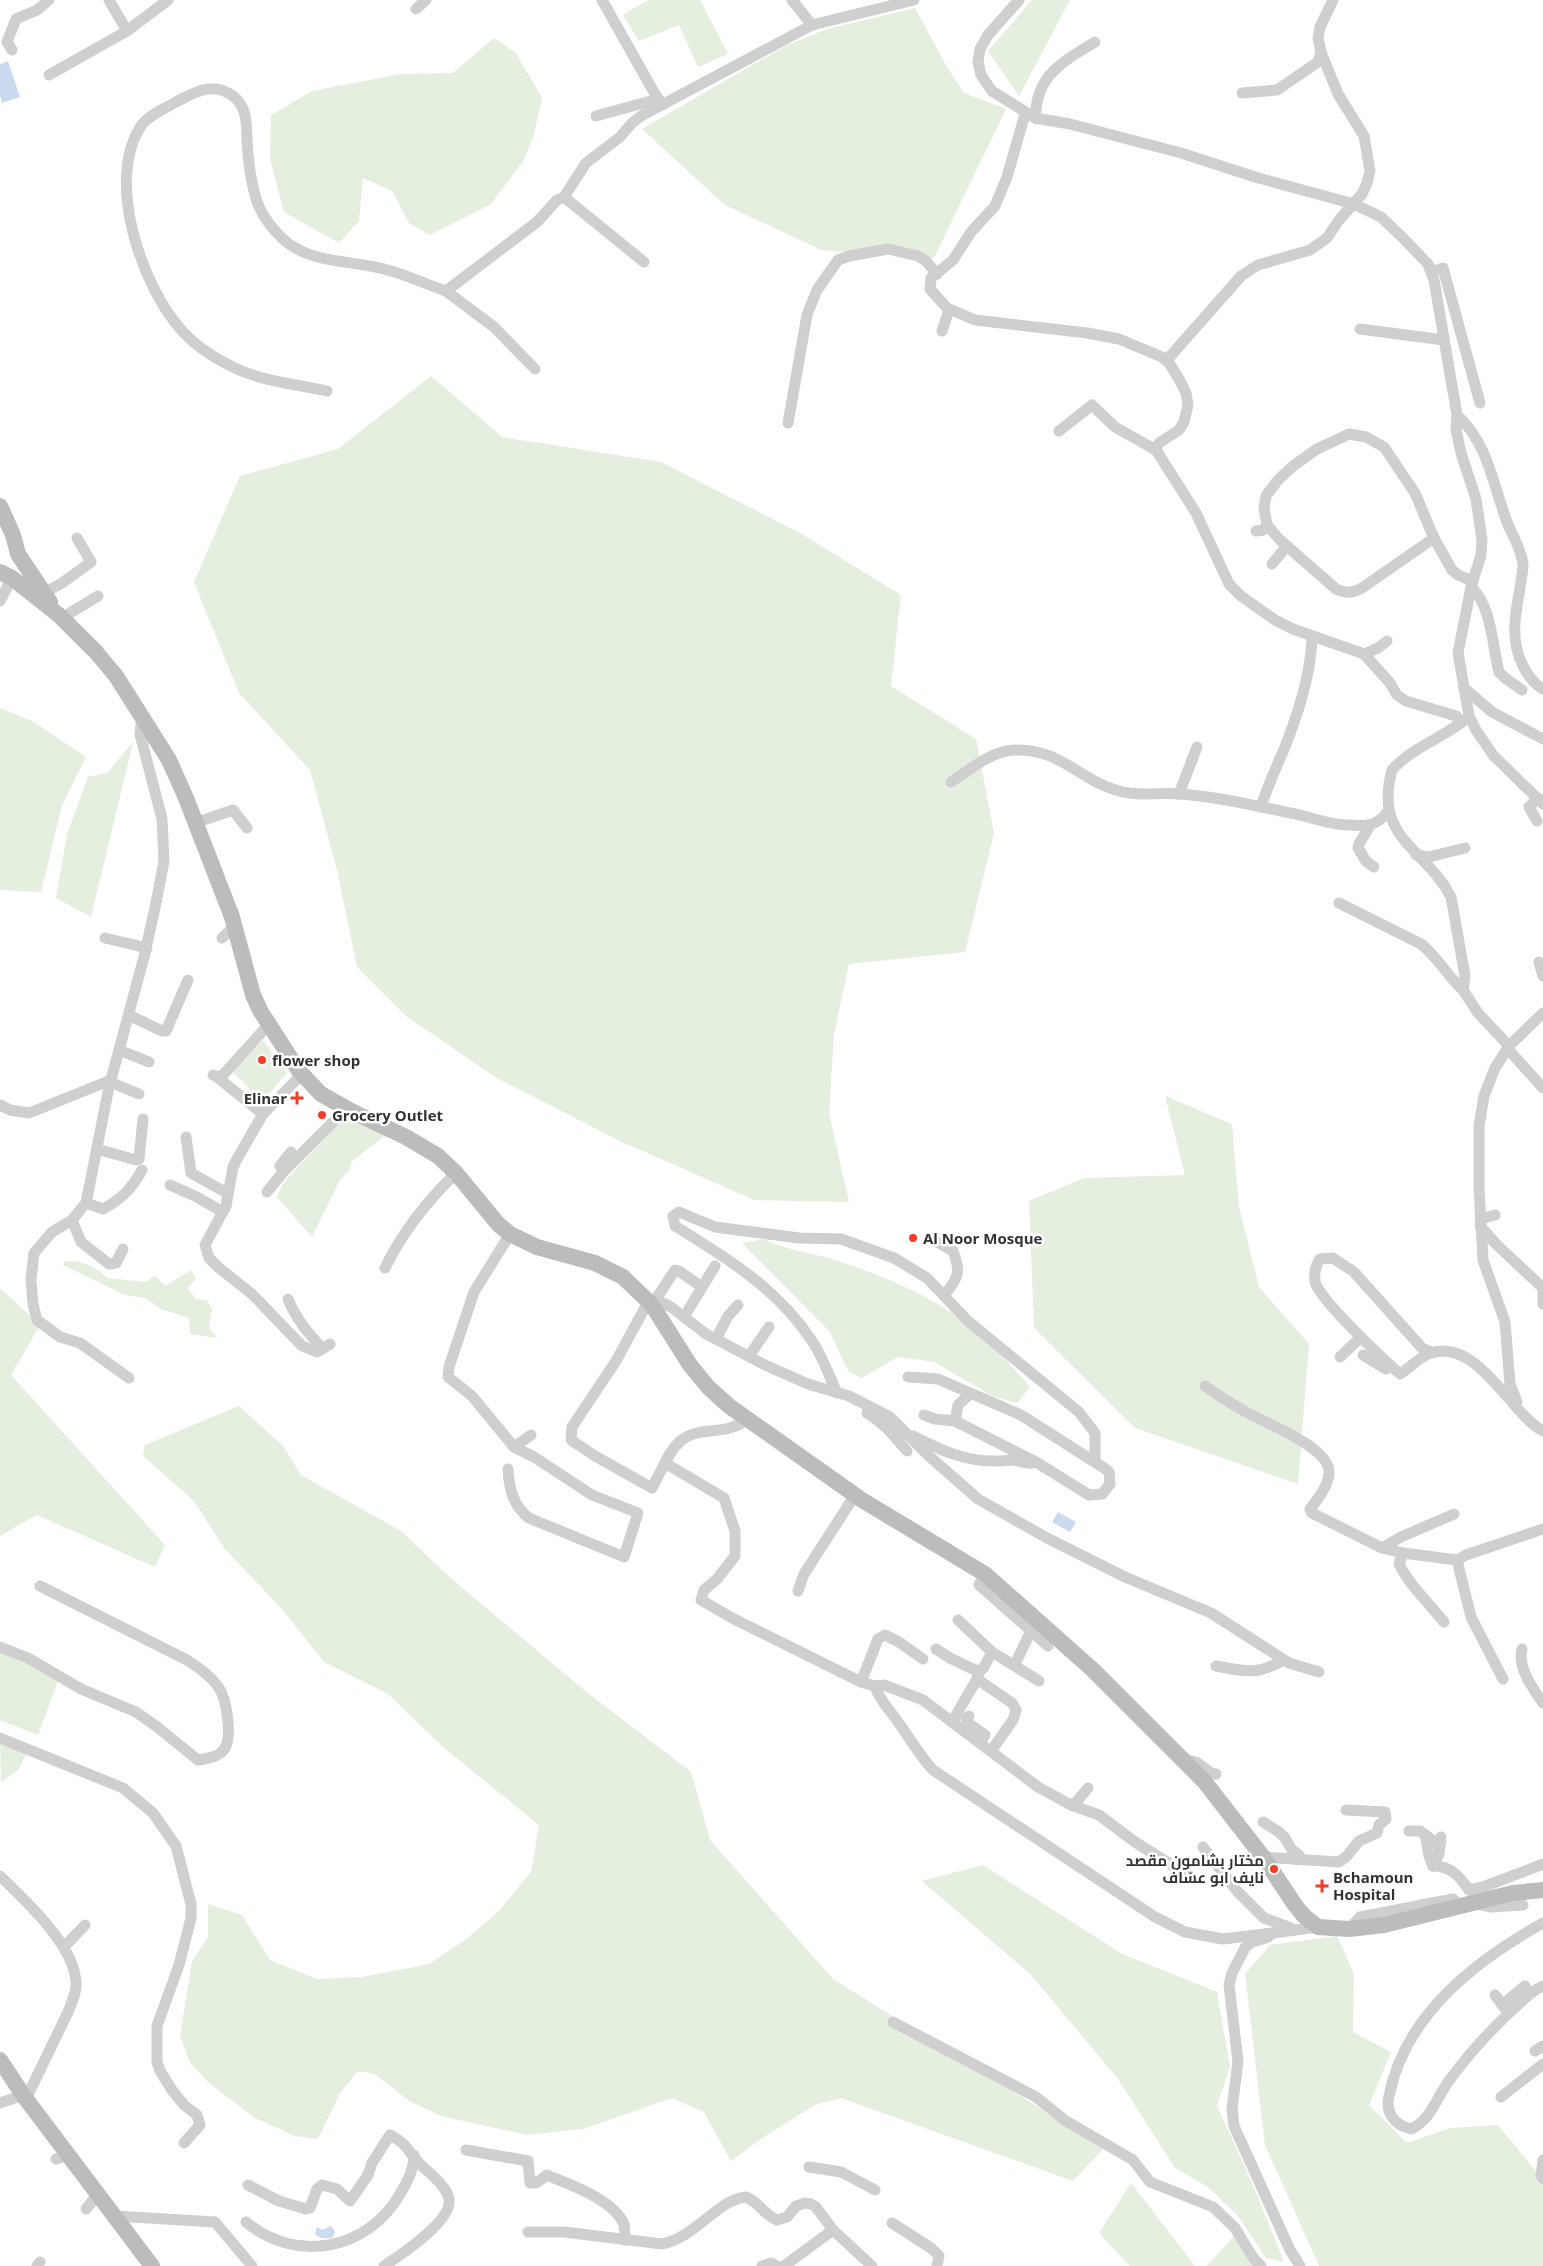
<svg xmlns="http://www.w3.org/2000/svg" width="1543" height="2266" font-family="'Open Sans',Cairo,sans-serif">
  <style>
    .green { fill: #e5efdf }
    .water { fill: #cadbf0 }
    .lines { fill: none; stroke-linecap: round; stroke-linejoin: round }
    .street { stroke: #cfcfcf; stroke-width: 11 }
    .secondary { stroke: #bcbcbc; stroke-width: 16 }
    .poi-dot { fill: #f63c27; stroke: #fff; stroke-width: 2 }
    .labels { text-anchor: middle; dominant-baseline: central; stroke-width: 5; stroke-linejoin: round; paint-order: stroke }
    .poi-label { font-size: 15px; font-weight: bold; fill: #323232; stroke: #fff; text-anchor: start }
  </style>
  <rect width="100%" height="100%" fill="#fff"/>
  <g class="green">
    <polygon points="648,0 700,0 728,54 698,67 679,25 639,41 623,15"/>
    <polygon points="1032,0 1070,0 1019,96 988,51"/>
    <polygon points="915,8 947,67 964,93 1006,109 934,258 821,250 725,205 642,129 787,45 827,29"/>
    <polygon points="494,38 516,53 542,98 533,138 523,161 491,204 430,235 409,223 392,191 363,178 359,221 339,243 284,212 270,159 271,115 312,91 400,74 453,73"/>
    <polygon points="431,376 502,437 661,462 800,533 901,595 891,686 976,739 994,833 965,952 849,964 834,1034 829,1113 849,1202 754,1200 620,1141 495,1077 406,1016 357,967 337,870 310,770 239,693 194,582 240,476 338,449"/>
    <polygon points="0,708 34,722 86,757 62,805 41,892 0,890"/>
    <polygon points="133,742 91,917 56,898 67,834 88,777 107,773"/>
    <polygon points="263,1040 287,1073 262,1102 232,1071"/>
    <polygon points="1165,1096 1232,1124 1239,1207 1259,1287 1309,1344 1298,1484 1135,1428 1034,1328 1029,1201 1084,1178 1185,1175"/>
    <polygon points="347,1117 387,1134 351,1162 349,1171 340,1180 312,1237 277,1197 283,1183 339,1123"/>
    <path d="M764 1239C787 1251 816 1253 841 1262 883 1276 927 1294 962 1320 988 1339 1010 1363 1030 1387L1017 1403 994 1397 934 1362 898 1357 861 1378 848 1371 830 1332 742 1243Z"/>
    <path d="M65 1261C83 1261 95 1265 107 1278L146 1282 155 1275 165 1286 191 1270 196 1279 187 1288 196 1299 207 1300 212 1309 209 1327 217 1338 190 1334 189 1318 161 1309 145 1298 125 1295 63 1265Z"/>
    <polygon points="0,1288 40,1325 11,1375 165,1545 155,1567 37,1515 0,1536"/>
    <polygon points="239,1406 283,1446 301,1475 401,1531 455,1582 584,1690 691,1772 710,1840 833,1979 1104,2148 1073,2181 841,2098 815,2105 768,2134 731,2161 704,2112 672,2098 583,2129 527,2135 441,2116 409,2101 375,2074 358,2071 340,2093 318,2139 295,2136 255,2118 209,2083 190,2063 180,2036 192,1961 208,1937 208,1904 242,1915 270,1960 317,1979 361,1977 429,1964 465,1940 498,1912 531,1872 539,1825 443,1747 388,1694 324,1662 282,1609 224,1548 194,1501 143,1456 145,1445"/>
    <polygon points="0,1653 31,1662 59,1678 38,1735 0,1720"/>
    <polygon points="0,1741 27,1752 19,1769 1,1782"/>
    <polygon points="983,1865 1122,1954 1217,1992 1230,2067 1217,2106 1253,2185 1284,2262 1266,2258 1238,2216 1208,2187 1175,2168 1118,2079 1031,1975 922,1881"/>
    <polygon points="1337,1936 1354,1974 1353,2032 1391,2052 1369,2105 1407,2143 1450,2128 1498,2125 1543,2180 1543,2266 1319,2266 1265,2145 1245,1974 1270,1945"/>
    <polygon points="1131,2183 1195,2266 1130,2266 1099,2233"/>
    <polygon points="1234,2236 1260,2266 1207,2266"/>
  </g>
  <g class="water">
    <polygon points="8,61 20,97 2,103 0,96 0,64"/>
    <polygon points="1058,1512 1076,1522 1070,1532 1052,1522"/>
    <polygon points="331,2226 335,2232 332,2238 320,2238 315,2234 317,2227 322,2230"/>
  </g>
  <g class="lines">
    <g class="street">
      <polyline points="109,0 127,31"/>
      <polyline points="602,0 655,94 662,104"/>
      <polyline points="792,0 812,25"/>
      <polyline points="1019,0 988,35 980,49 978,62 981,75 992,91 1035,118 1070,124 1181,153 1255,177 1354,204 1381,217 1403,238 1428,264 1434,280 1457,415 1456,429 1461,453 1476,499 1482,540 1481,555 1471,587 1458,653 1469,716 1476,730 1493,755 1543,804"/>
      <polyline points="416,9 426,0"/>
      <polyline points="12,50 7,42 16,19 37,10 49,0"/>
      <polyline points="49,75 127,31 168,0"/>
      <polyline points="1242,93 1277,90 1318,62 1321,52"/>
      <polyline points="1025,114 1007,177 995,206 971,232 953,260 931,278 930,289 947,308 975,320 1087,333 1119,339 1162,357 1169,363 1179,379 1186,393 1188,405 1184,422 1179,430 1159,443 1156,450 1196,513 1229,584 1241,596 1275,620 1293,629 1364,654 1390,683 1397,695 1406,701 1456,716 1461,723"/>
      <polyline points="596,116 658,99"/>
      <path d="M1035 118C1036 107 1037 97 1042 87 1051 67 1077 53 1095 42"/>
      <polyline points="564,197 644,262"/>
      <polyline points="1432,272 1443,268 1480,403"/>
      <polyline points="446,291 494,327 535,369"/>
      <polyline points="1360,329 1444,340"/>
      <polyline points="942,331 949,310"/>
      <polyline points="1167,360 1241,276 1258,265 1310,250 1327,238 1339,220 1362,194 1367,183 1370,171 1364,136 1338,94 1321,52 1318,38 1320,27 1333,0"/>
      <path d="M327 391C295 384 258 381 229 365 213 357 195 345 183 332 142 288 105 180 141 126 147 116 167 107 178 101 192 94 208 84 224 91 247 100 247 121 247 142 248 158 250 175 254 191 258 210 269 226 283 239 310 264 351 260 384 269 405 274 425 284 446 291L537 222 557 200 564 197 586 163 620 137 632 123 641 116 812 25 914 0"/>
      <path d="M1457 415C1488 443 1493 485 1507 522 1512 535 1522 550 1523 565 1523 572 1521 580 1520 588 1515 616 1510 640 1523 666 1528 676 1533 683 1543 689"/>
      <polyline points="788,423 807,315 817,290 838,260 849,256 888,249 918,256 926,261 937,274"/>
      <polyline points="1059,431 1092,405 1115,427 1156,450"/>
      <polyline points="1256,531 1263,530 1267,525"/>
      <path d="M1434 538 1362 588C1352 593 1347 594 1336 589L1280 540 1267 525 1264 508 1266 496 1278 480 1293 466 1317 449 1349 434 1366 437 1384 447 1415 493 1434 538 1452 570 1458 575 1473 581"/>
      <polyline points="1272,564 1287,546"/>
      <path d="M1471 587C1492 606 1492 645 1499 672L1505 678 1522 690"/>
      <polyline points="44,593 62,583 91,562 77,538"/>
      <polyline points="0,601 12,578"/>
      <polyline points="62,618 98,596"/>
      <polyline points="1364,654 1378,648 1387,641"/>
      <polyline points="1464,688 1492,712 1543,739"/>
      <path d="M1467 718C1444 738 1412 747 1392 770 1373 839 1426 848 1451 897L1465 976 1463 990 1478 1013 1509 1046"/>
      <path d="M951 782C969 770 993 750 1015 750 1062 749 1079 780 1119 791 1139 797 1160 792 1180 794 1220 797 1261 807 1300 815 1315 819 1332 825 1348 825 1366 826 1377 827 1388 811"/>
      <polyline points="1179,794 1197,747"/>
      <path d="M1261 807C1269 780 1282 757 1291 731 1302 701 1311 669 1312 637"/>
      <polyline points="1537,821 1529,807 1538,798"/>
      <polyline points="195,823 233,810 247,828"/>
      <path d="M1369 825C1368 834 1359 839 1358 848L1366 861 1374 867"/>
      <polyline points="1416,855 1429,857 1465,848"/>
      <path d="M1339 903 1421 944C1437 956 1447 976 1463 990"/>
      <polyline points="105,938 147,948"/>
      <polyline points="222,938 235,926"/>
      <polyline points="1539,962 1543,976"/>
      <polyline points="129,1015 162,1031 166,1031 188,980"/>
      <polyline points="1507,1048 1543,1088"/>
      <polyline points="119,1050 149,1062"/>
      <polyline points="302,1074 263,1114 237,1159 233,1167 226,1206 205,1245 209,1258 218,1267 253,1295 302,1346 317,1352 330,1344"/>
      <polyline points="213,1075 217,1077 223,1075 269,1024"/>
      <polyline points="217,1077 263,1114"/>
      <polyline points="110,1082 139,1094"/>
      <polyline points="0,1105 10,1110 29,1113 111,1080"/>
      <polyline points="186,1137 191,1173 227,1193"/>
      <polyline points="97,1149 136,1160 139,1159 143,1119"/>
      <polyline points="284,1171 280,1166 291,1152"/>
      <polyline points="170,1185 195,1196 223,1212"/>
      <polyline points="267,1192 284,1171 334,1121 350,1110"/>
      <path d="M86 1203 103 1209C122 1199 132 1188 142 1170"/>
      <polyline points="1480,1219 1495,1215"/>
      <polyline points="72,1220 81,1242 109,1264 116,1263 123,1249"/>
      <polyline points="1480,1226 1497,1245 1543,1288"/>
      <polyline points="510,1234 474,1292 449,1367 448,1377 472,1396 514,1447 531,1435"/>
      <path d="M932 1239 953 1251C961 1271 959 1278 944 1295"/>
      <path d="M385 1268C402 1233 428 1200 456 1173"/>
      <polyline points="1543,1292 1543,1304"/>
      <path d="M288 1299C296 1319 308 1333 323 1349"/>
      <polyline points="648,1302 616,1361 572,1427 571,1440 595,1456 652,1488 665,1463"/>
      <polyline points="652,1305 675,1270 679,1271 702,1287"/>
      <polyline points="656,1311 663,1303 671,1307 706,1334 765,1365 808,1384 849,1396 890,1417 929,1456 978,1499 1047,1538 1125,1577 1211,1613 1289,1663 1319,1672"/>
      <polyline points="684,1317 715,1266"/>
      <polyline points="716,1339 728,1316 738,1305"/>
      <path d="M1433 1353 1422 1348 1354 1272 1333 1258 1320 1259C1315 1266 1314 1273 1315 1282 1320 1300 1383 1359 1400 1374 1409 1368 1419 1358 1428 1354 1477 1335 1509 1413 1543 1431"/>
      <polyline points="1363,1355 1386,1369"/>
      <polyline points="749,1356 769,1327"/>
      <polyline points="1340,1357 1361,1337"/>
      <polyline points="908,1377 938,1379 1021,1415 1104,1468 1109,1472 1110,1484 1102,1494 1089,1495 1036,1462 955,1421 935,1419 924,1415"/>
      <polyline points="129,1378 80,1343 60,1337 37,1320 33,1304 31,1280 34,1253 52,1232 72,1220 86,1203 109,1087 144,957 156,903 164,861 162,819 140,734 142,717"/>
      <path d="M1205 1386C1219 1396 1233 1405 1248 1413 1266 1423 1330 1448 1329 1472 1329 1485 1318 1499 1310 1509L1312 1513 1382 1548 1403 1553 1457 1560 1466 1555 1543 1529"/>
      <path d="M837 1393C829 1376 823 1357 812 1341 778 1289 727 1258 675 1226L673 1216 679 1212 715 1227 799 1238 841 1239 894 1258 927 1278 968 1321 1079 1412 1095 1433V1461"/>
      <polyline points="1517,1402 1510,1384 1505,1322 1483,1260 1479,1188 1479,1126 1484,1096 1495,1068 1509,1046 1543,1013"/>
      <path d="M867 1413C884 1423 894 1436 907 1451"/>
      <path d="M746 1420C717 1442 687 1415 665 1463L724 1498 735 1531V1556L717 1579 704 1590 701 1600 734 1619 861 1682 875 1686"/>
      <polyline points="955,1421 958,1405 970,1394"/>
      <path d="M913 1436C940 1450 966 1462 997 1461 1003 1461 1008 1460 1013 1460 1020 1461 1024 1464 1032 1463"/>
      <path d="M508 1469C509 1488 513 1506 529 1518L624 1557 638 1513 592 1495 534 1457 514 1447"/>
      <polyline points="1382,1548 1401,1537 1454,1514"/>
      <path d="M1403 1553 1399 1564C1410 1586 1429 1603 1444 1622"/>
      <polyline points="1457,1560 1471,1617 1503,1679"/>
      <polyline points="985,1574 979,1585 1048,1646"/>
      <polyline points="798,1591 804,1574 855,1495"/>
      <polyline points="958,1620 992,1652 984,1667 979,1672"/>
      <path d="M0 1647 28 1658 81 1689 136 1712 156 1726 198 1760C207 1759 220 1757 225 1748 232 1736 227 1700 219 1688 211 1676 199 1668 187 1660L40 1586"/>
      <polyline points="936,1649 950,1658 979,1672 977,1679 952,1722"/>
      <path d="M1522 1649C1517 1667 1533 1689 1543 1703"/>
      <polyline points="992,1652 1039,1681"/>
      <polyline points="1016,1662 1031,1631"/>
      <path d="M1216 1666C1245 1671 1257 1676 1283 1660"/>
      <polyline points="977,1679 1012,1703 1016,1710 1013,1720 991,1751"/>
      <polyline points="861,1682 878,1639 885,1635 899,1642 923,1659"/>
      <polyline points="969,1716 966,1719 968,1723 985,1735 980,1743"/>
      <polyline points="0,1738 123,1788 153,1813 176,1846 191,1904 191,1918 179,1965 157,2026 157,2062 160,2071 172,2090 184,2105 197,2115 200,2125 184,2143"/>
      <polyline points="1183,1759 1196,1762 1211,1773 1216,1774"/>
      <polyline points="1071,1805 1077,1801 1088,1788"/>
      <polyline points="1263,1822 1279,1832 1285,1838 1292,1850 1299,1855 1297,1860"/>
      <polyline points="1409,1831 1420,1831 1440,1846"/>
      <polyline points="1426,1838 1429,1856 1433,1866"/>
      <polyline points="1203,1847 1237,1891 1264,1918 1291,1928"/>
      <polyline points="1263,1857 1339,1862 1346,1857 1359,1841 1377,1833 1379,1825 1386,1819 1385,1812 1346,1810"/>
      <path d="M1433 1866C1451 1866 1459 1876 1469 1890L1483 1887"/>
      <polyline points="1433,1866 1439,1854 1441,1837"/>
      <path d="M0 1876C26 1901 74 1945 76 1982 77 1992 72 2002 68 2012L26 2099"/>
      <path d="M1189 1876 1135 1842 1099 1815 1071 1805 1038 1787 923 1700 884 1685 875 1686C879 1700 890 1710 898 1722 910 1738 919 1755 933 1770L1155 1917 1185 1932 1223 1939 1273 1933"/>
      <polyline points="1468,1904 1483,1887 1543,1864"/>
      <polyline points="1477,1904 1491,1907 1523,1905"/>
      <path d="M1543 1923C1475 1961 1405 2015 1389 2096 1385 2112 1394 2125 1411 2129 1431 2121 1438 2094 1451 2078 1471 2051 1493 2027 1519 2004 1526 1997 1533 1990 1543 1986"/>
      <polyline points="1349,1929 1360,1917 1453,1899 1462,1906"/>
      <polyline points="64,1947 85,1925"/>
      <polyline points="1495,1995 1506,2010"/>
      <polyline points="1502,2005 1525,1986"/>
      <polyline points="893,2022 1036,2097 1066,2121 1133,2160 1150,2182 1213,2207 1235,2228 1254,2259 1261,2266"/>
      <polyline points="1535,2051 1543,2046"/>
      <polyline points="1501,2097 1543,2064"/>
      <polyline points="0,2103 23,2095"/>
      <path d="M466 2150 528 2161 530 2183H536L547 2175C570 2185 613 2199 624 2224 625 2228 625 2235 625 2240"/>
      <polyline points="56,2159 62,2157 65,2152"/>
      <polyline points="1543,2160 1541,2176 1543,2179"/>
      <polyline points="809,2167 841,2172 875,2190"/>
      <path d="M248 2185 279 2201 306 2209 310 2208 317 2189 322 2185 337 2189 350 2201 368 2175 372 2163 390 2135C408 2144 407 2151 420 2164 429 2173 446 2185 449 2199 453 2221 400 2255 384 2266"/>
      <polyline points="86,2209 98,2194"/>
      <polyline points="115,2216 215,2222 252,2266"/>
      <path d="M246 2222C296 2264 368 2250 400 2194 407 2183 414 2169 414 2155"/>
      <polyline points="892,2223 931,2248 939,2256 937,2266"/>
      <path d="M528 2232H564L662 2244C695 2238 718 2199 746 2197 759 2202 764 2215 777 2220L787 2217 796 2206 805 2203 811 2204 816 2207 833 2230 872 2266"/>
      <polyline points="37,2266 40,2262"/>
      <polyline points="762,2266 771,2263 777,2266"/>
      <polyline points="784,2266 833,2230"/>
      <polyline points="1300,2266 1290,2250 1234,2126 1232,2109 1238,2061 1229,1985 1232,1973 1245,1948 1250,1943 1268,1937 1273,1933 1318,1927"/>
    </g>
    <g class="secondary">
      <polyline points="0,506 13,535 18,554 50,602"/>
      <polyline points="0,572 12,578 60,616 96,652 116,676 142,717 169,760 186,798 232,917 253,995 261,1012 299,1071 321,1094 353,1112 406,1137 438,1156 456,1173 498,1224 510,1234 537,1247 595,1263 623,1277 652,1305 690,1365 708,1387 729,1406 862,1500 985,1574 1093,1670 1204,1781 1263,1857 1295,1905 1304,1916 1318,1927 1349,1929 1384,1925 1513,1893 1543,1890"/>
      <polyline points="0,2060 23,2095 152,2266"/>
    </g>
  </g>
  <g class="poi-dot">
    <circle cx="262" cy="1060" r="5"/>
    <path d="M294.5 1090.5h5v5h5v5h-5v5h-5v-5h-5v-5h5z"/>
    <circle cx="322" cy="1115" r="5"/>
    <circle cx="913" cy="1238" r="5"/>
    <circle cx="1274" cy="1869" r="5"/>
    <path d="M1319.5 1878.5h5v5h5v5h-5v5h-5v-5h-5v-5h5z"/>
  </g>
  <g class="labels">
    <g class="poi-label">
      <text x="272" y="1060">flower shop</text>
      <text x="287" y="1098" text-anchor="end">Elinar</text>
      <text x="332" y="1115">Grocery Outlet</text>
      <text x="923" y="1238">Al Noor Mosque</text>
      <text x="1264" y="1860" text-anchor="end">مختار بشامون مقصد<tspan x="1264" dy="17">نايف ابو عسّاف</tspan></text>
      <text x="1333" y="1877">Bchamoun<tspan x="1333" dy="17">Hospital</tspan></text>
    </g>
  </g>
</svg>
